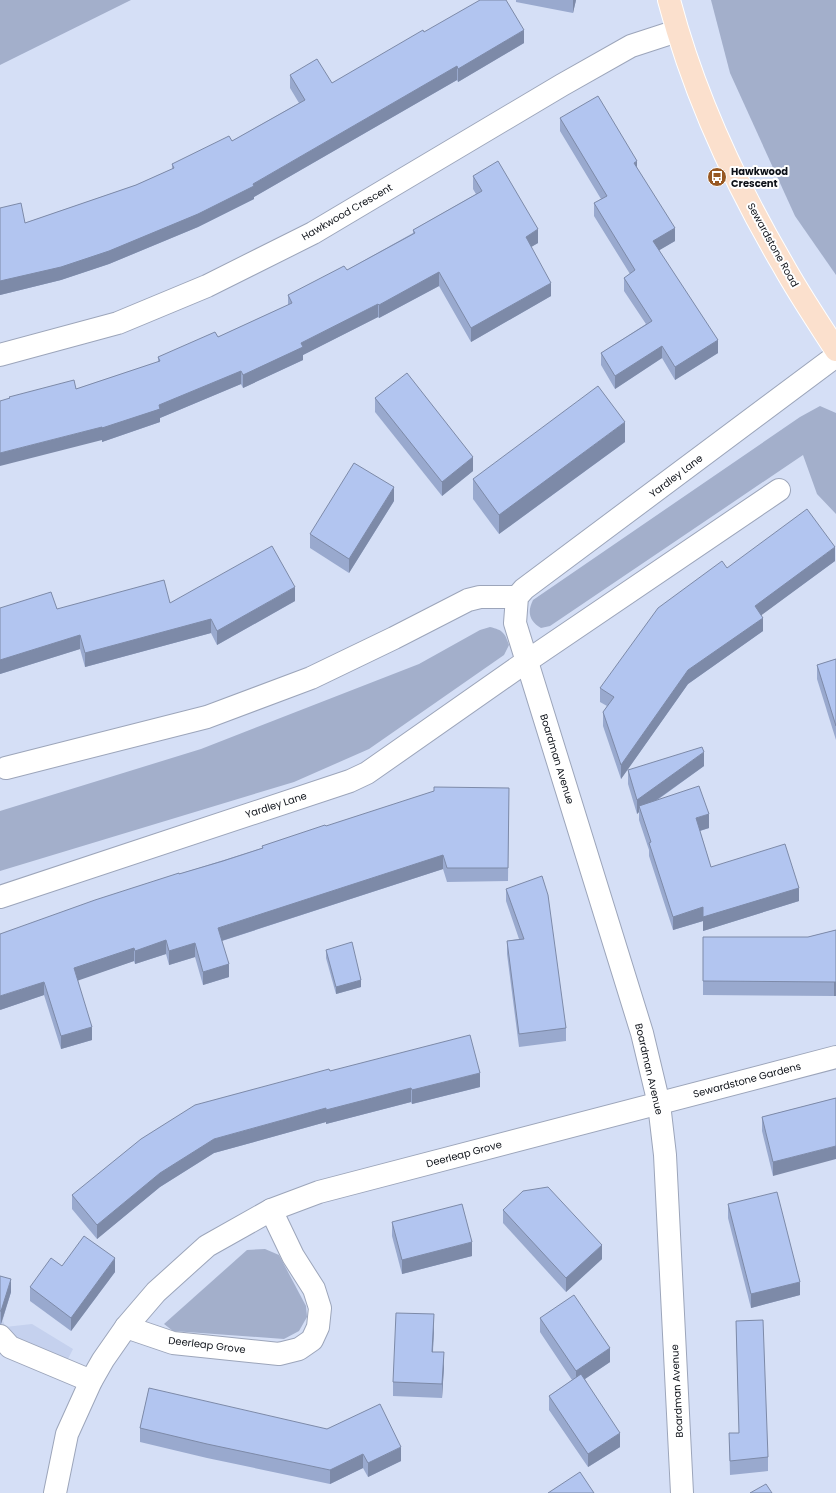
<svg xmlns="http://www.w3.org/2000/svg" width="836" height="1493" font-family="Poppins,sans-serif">
  <style>
    .built { fill: #c5d1ee }
    .green { fill: #a3afcb }
    .lines { fill: none; stroke-linecap: round; stroke-linejoin: round }
    .minor-casing { stroke: #9ca5ba; stroke-width: 24 }
    .major-casing { stroke: #fff; stroke-width: 24 }
    .minor { stroke: #fff; stroke-width: 22 }
    .major { stroke: #fbe0cd; stroke-width: 22 }
    .wall { fill: #99a9ce }
    .shaded-wall { fill: #7d8aa8 }
    .building { fill: #b2c5f0; stroke: #7d8aa8 }
    .labels { text-anchor: middle; dominant-baseline: central; stroke-width: 4; stroke-linejoin: round; paint-order: stroke }
    .poi-label { font-size: 10px; font-weight: bold; fill: #0d1118; stroke: #fff; text-anchor: start }
    .street-label { font-size: 10px; fill: #0d1118; stroke: #fff }
  </style>
  <rect width="100%" height="100%" fill="#d5dff6"/>
  <polygon class="built" points="0,1289 11,1292 3,1320 5,1327 32,1324 73,1349 60,1375 0,1349"/>
  <g class="green">
    <polygon points="0,0 131,0 0,65"/>
    <polygon points="711,0 836,0 836,275 795,216 730,73"/>
    <path d="M820 406 836 413V514L817 494 803 455 550 626 541 628C529 621 527 612 533 600L800 417Z"/>
    <path d="M490 627C503 630 505 633 509 645L504 655 369 749 294 782 0 871V811L201 749 419 664 480 630Z"/>
    <polygon points="265,1249 279,1255 306,1306 307,1317 299,1331 284,1339 173,1331 164,1324 247,1250"/>
  </g>
  <g class="lines">
    <g class="minor-casing">
      <g id="minor">
        <polyline points="0,355 118,323 207,286 313,233 562,85 631,46 677,31"/>
        <polyline points="6,768 207,717 311,678 394,638 468,600 480,597 517,597"/>
        <polyline points="0,897 350,781 367,773 527,661 779,490"/>
        <polyline points="126,1327 173,1343 279,1354 299,1349 312,1340 318,1327 320,1308 314,1289 293,1256 271,1210"/>
        <polyline points="0,1336 10,1347 91,1381"/>
        <polyline points="55,1493 67,1434 91,1381 103,1360 126,1327 156,1292 207,1246 271,1210 319,1192 836,1057"/>
        <polyline points="682,1493 665,1155 659,1104 642,1033 515,623 517,597 524,589 836,356"/>
      </g>
    </g>
    <g class="major-casing">
      <path id="major" d="M669 0C693 92 735 183 783 265 799 294 818 322 836 350"/>
    </g>
    <use href="#minor" class="minor"/>
    <use href="#major" class="major"/>
  </g>
  <g class="wall">
    <polygon points="516,0 576,0 573,13 516,2"/>
    <polygon points="424,32 524,43 458,82 457,80 254,197 254,199 198,227 109,264 61,280 0,295 0,208 25,223 136,185 172,169 172,164 232,141 299,103 290,88 290,75 332,83"/>
    <polygon points="560,118 637,168 675,241 659,250 718,353 675,380 662,358 615,389 601,365 601,353 646,324 624,291 624,278 630,274 594,216 594,203 601,199 560,131"/>
    <polygon points="473,176 538,243 531,247 551,296 471,342 439,286 379,318 378,317 303,355 303,360 243,388 241,384 160,418 160,422 102,442 102,440 9,398 9,397 76,389 158,362 158,357 218,337 288,305 288,295 347,270 413,233 413,230 476,194 473,189"/>
    <polygon points="375,398 473,471 442,496 375,412"/>
    <polygon points="625,442 499,534 473,499 473,479"/>
    <polygon points="394,501 349,573 310,548 310,534"/>
    <polygon points="835,561 761,615 763,631 688,684 621,779 603,726 603,712 607,706 600,702 600,688 727,568"/>
    <polygon points="295,601 217,645 211,633 85,667 80,649 0,674 0,608 57,609 170,603"/>
    <polygon points="836,659 836,740 817,679 817,665"/>
    <polygon points="704,766 656,801 709,828 700,831 711,867 799,901 703,931 703,921 673,930 649,856 649,850 639,820 639,812 637,814 628,784 628,770"/>
    <polygon points="509,788 508,881 447,882 443,869 222,941 229,977 203,985 195,957 169,965 166,954 135,964 134,961 77,980 92,1040 61,1049 44,995 0,1010 179,874 262,848 262,846 326,826"/>
    <polygon points="506,889 566,1028 566,1041 519,1047 507,954 507,941 519,939 506,901"/>
    <polygon points="836,930 834,996 703,995 703,937 808,937"/>
    <polygon points="326,950 361,987 336,994 326,958"/>
    <polygon points="330,1071 480,1087 412,1104 411,1102 326,1124 326,1122 214,1153 160,1187 97,1239 72,1209 72,1195"/>
    <polygon points="836,1098 773,1176 762,1131 762,1117"/>
    <polygon points="728,1204 800,1295 751,1308 728,1218"/>
    <polygon points="503,1210 602,1259 566,1292 503,1223"/>
    <polygon points="392,1222 472,1256 402,1274 392,1236"/>
    <polygon points="62,1266 115,1272 71,1331 30,1301 30,1287"/>
    <polygon points="0,1276 11,1292 1,1324 0,1324"/>
    <polygon points="540,1318 610,1362 585,1379 620,1447 588,1467 549,1410 549,1396 572,1380 540,1332"/>
    <polygon points="736,1321 768,1457 768,1471 730,1475 729,1433 739,1433"/>
    <polygon points="434,1328 433,1352 444,1366 442,1398 393,1396 393,1382"/>
    <polygon points="149,1388 401,1461 368,1477 363,1468 330,1484 207,1458 140,1442 140,1428"/>
  </g>
  <g class="shaded-wall">
    <polygon points="573,0 576,0 573,13"/>
    <polygon points="524,30 524,43 458,82 458,69"/>
    <polygon points="457,66 457,80 254,197 254,199 198,227 109,264 61,280 0,295 0,281 253,184"/>
    <polygon points="637,161 637,174 634,163"/>
    <polygon points="675,228 675,241 653,254 653,241"/>
    <polygon points="538,229 538,243 526,250 526,237"/>
    <polygon points="439,272 439,286 379,318 379,305"/>
    <polygon points="551,283 551,296 471,342 471,328"/>
    <polygon points="378,304 378,317 303,355 303,360 243,388 243,375 301,343"/>
    <polygon points="718,340 718,353 675,380 675,367"/>
    <polygon points="662,346 662,358 615,389 615,376"/>
    <polygon points="241,371 241,384 160,418 160,422 102,442 102,428 159,405"/>
    <polygon points="625,422 625,442 499,534 499,515"/>
    <polygon points="102,427 102,440 0,466 0,453"/>
    <polygon points="473,457 473,471 442,496 442,482"/>
    <polygon points="394,487 394,501 349,573 349,559"/>
    <polygon points="835,547 835,561 755,620 755,606"/>
    <polygon points="295,587 295,601 217,645 217,631"/>
    <polygon points="763,618 763,631 688,684 621,779 621,765 688,670"/>
    <polygon points="211,619 211,633 85,667 85,653"/>
    <polygon points="80,635 80,649 0,674 0,660"/>
    <polygon points="704,752 704,766 641,811 639,806 639,812 637,814 637,800"/>
    <polygon points="709,814 709,828 696,832 696,818"/>
    <polygon points="443,855 443,869 218,942 218,928"/>
    <polygon points="799,888 799,901 703,931 703,921 673,930 673,917 703,907"/>
    <polygon points="166,940 166,954 135,964 135,951"/>
    <polygon points="195,943 195,957 169,965 169,951"/>
    <polygon points="134,948 134,961 74,982 74,968"/>
    <polygon points="229,964 229,977 203,985 203,972"/>
    <polygon points="361,980 361,987 336,994 336,987"/>
    <polygon points="44,982 44,995 0,1010 0,996"/>
    <rect x="834" y="982" width="2" height="14"/>
    <polygon points="92,1027 92,1040 61,1049 61,1036"/>
    <polygon points="480,1073 480,1087 412,1104 412,1090"/>
    <polygon points="411,1088 411,1102 326,1124 326,1110"/>
    <polygon points="326,1108 326,1122 214,1153 160,1187 97,1239 97,1225 160,1173 214,1139"/>
    <polygon points="836,1146 836,1159 773,1176 773,1162"/>
    <polygon points="472,1242 472,1256 402,1274 402,1260"/>
    <polygon points="602,1245 602,1259 566,1292 566,1278"/>
    <polygon points="115,1258 115,1272 71,1331 71,1318"/>
    <polygon points="11,1279 11,1292 1,1324 1,1311"/>
    <polygon points="800,1282 800,1295 751,1308 751,1294"/>
    <polygon points="434,1314 434,1328 432,1366 432,1352"/>
    <polygon points="610,1348 610,1362 576,1385 576,1371"/>
    <polygon points="444,1352 444,1366 442,1398 442,1384"/>
    <polygon points="620,1433 620,1447 588,1467 588,1454"/>
    <polygon points="401,1447 401,1461 368,1477 368,1463"/>
    <polygon points="363,1454 363,1468 330,1484 330,1470"/>
  </g>
  <g class="building">
    <polygon points="480,0 506,0 524,30 458,69 457,66 253,184 254,186 198,214 109,251 61,267 0,281 0,208 21,203 25,223 136,185 174,168 172,164 229,136 232,141 305,100 290,75 317,59 332,83 423,30 424,32"/>
    <polygon points="598,96 637,161 634,163 675,228 653,241 718,340 675,367 662,346 615,376 601,353 652,321 624,278 635,270 594,203 607,196 560,118"/>
    <polygon points="498,161 538,229 526,237 551,283 471,328 439,272 379,305 378,304 301,343 303,347 243,375 241,371 159,405 160,409 102,428 102,427 0,453 0,401 10,398 9,397 74,380 76,389 160,361 158,357 215,332 218,337 292,303 288,295 344,266 347,270 415,233 413,230 482,191 473,176"/>
    <polygon points="407,373 473,457 442,482 375,398"/>
    <polygon points="598,386 625,422 499,515 473,479"/>
    <polygon points="354,463 394,487 349,559 310,534"/>
    <polygon points="807,509 835,547 755,606 763,618 688,670 621,765 603,712 614,697 600,688 658,608 722,561 727,568"/>
    <polygon points="272,546 295,587 217,631 211,619 85,653 80,635 0,660 0,608 51,592 57,609 164,580 170,603"/>
    <polygon points="836,659 836,726 817,665"/>
    <polygon points="702,747 704,752 637,800 628,770"/>
    <polygon points="699,786 709,814 696,818 711,867 785,844 799,888 703,917 703,907 673,917 649,843 651,842 639,806"/>
    <polygon points="434,787 509,788 508,868 447,868 443,855 218,928 229,964 203,972 195,943 169,951 166,940 135,951 134,948 74,968 92,1027 61,1036 44,982 0,996 0,934 95,900 179,873 179,874 223,861 263,848 262,846 325,825 326,826 434,791"/>
    <polygon points="542,876 548,895 566,1028 519,1034 507,941 524,939 506,889"/>
    <polygon points="836,930 836,982 703,981 703,937 808,937"/>
    <polygon points="352,942 361,980 336,987 326,950"/>
    <polygon points="470,1035 480,1073 412,1090 411,1088 326,1110 326,1108 214,1139 160,1173 97,1225 72,1195 141,1139 195,1105 329,1069 330,1071"/>
    <polygon points="836,1098 836,1146 773,1162 762,1117"/>
    <polygon points="548,1187 602,1245 566,1278 503,1210 523,1191"/>
    <polygon points="777,1192 800,1282 751,1294 728,1204"/>
    <polygon points="462,1204 472,1242 402,1260 392,1222"/>
    <polygon points="84,1236 115,1258 71,1318 30,1287 51,1258 62,1266"/>
    <polygon points="0,1276 11,1279 1,1311 0,1311"/>
    <polygon points="574,1295 610,1348 576,1371 540,1318"/>
    <polygon points="396,1313 434,1314 432,1352 444,1352 442,1384 393,1382"/>
    <polygon points="763,1320 768,1457 730,1461 729,1433 739,1433 736,1321"/>
    <polygon points="581,1374 620,1433 588,1454 549,1396"/>
    <polygon points="149,1388 327,1429 380,1404 401,1447 368,1463 363,1454 330,1470 207,1444 140,1428"/>
    <polygon points="580,1472 594,1493 548,1493"/>
    <polygon points="766,1484 772,1493 750,1493"/>
  </g>
  <defs>
    <g id="bus-disc" transform="scale(1)"><circle r="9.5" fill="#975721" stroke="#fff"/><path d="M-5-6H5V4H4V6H2V4H-2V6H-4V4H-5ZM-3.5-4V0h7V-4ZM-3.5 1.2v1.5H-2V1.2ZM2 1.2v1.5H3.5V1.2Z" fill="#fff"/></g>
  </defs>
  <g fill-rule="evenodd">
    <use href="#bus-disc" x="717" y="177"/>
  </g>
  <g class="labels">
    <g class="poi-label">
      <text x="731" y="171">Hawkwood<tspan x="731" dy="12">Crescent</tspan></text>
    </g>
    <g class="street-label">
      <text transform="translate(347 212) rotate(-30)">Hawkwood Crescent</text>
      <text transform="translate(773 245) rotate(61)">Sewardstone Road</text>
      <text transform="translate(676 476) rotate(-37)">Yardley Lane</text>
      <text transform="translate(557 759) rotate(73)">Boardman Avenue</text>
      <text transform="translate(276 805) rotate(-18)">Yardley Lane</text>
      <text transform="translate(649 1069) rotate(77)">Boardman Avenue</text>
      <text transform="translate(747 1080) rotate(-15)">Sewardstone Gardens</text>
      <text transform="translate(464 1154) rotate(-15)">Deerleap Grove</text>
      <text transform="translate(207 1345) rotate(7)">Deerleap Grove</text>
      <text transform="translate(677 1391) rotate(-93)">Boardman Avenue</text>
    </g>
  </g>
</svg>
